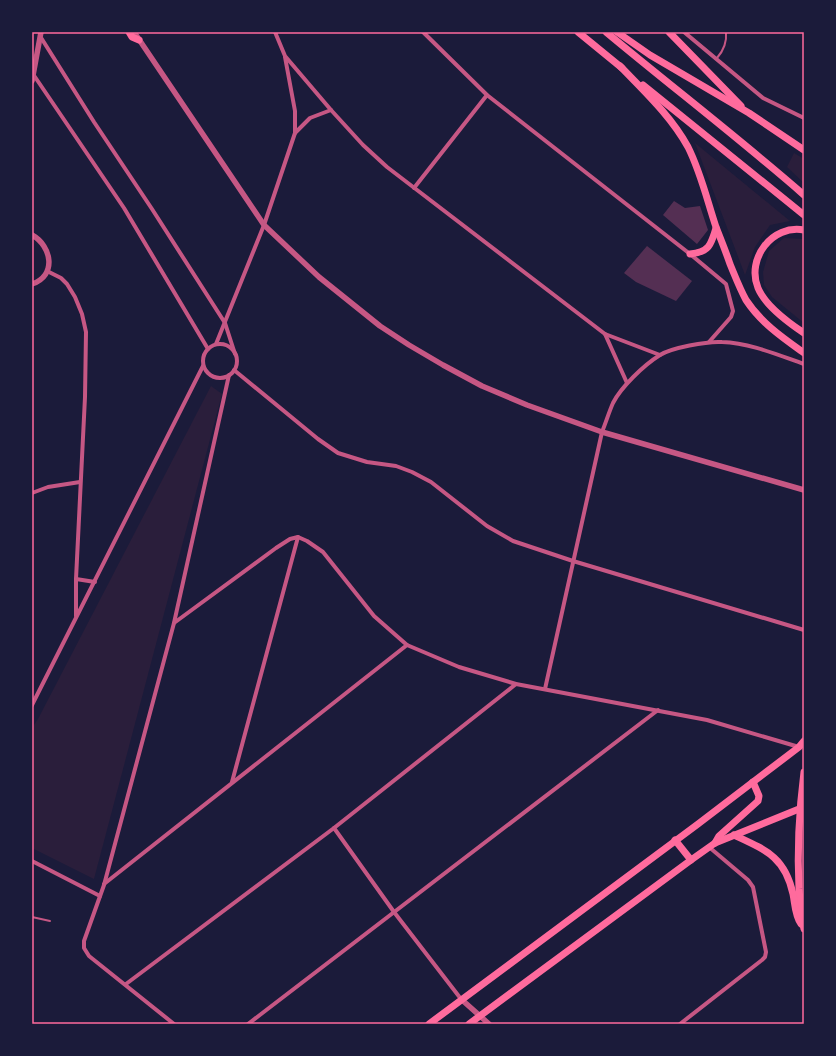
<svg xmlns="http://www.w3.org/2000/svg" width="836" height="1056" font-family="Overpass,sans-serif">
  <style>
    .green { fill: #2a1e3b }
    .building { fill: #542f53 }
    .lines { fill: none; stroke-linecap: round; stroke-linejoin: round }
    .service { stroke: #c65784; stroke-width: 2 }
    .minor { stroke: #c65784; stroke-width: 4 }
    .tertiary { stroke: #c65784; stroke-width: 5.5 }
    .primary { stroke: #ff6b9d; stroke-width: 7 }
    .trunk { stroke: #ff6b9d; stroke-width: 7 }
    .neatline { fill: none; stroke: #ff6b9d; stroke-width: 1.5 }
  </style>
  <rect width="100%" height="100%" fill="#1b1b3a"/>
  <g class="green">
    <polygon points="695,143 790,221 770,225 755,247 745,275"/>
    <polygon points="794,153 804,159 804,183 787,167"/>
    <polygon points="784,238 804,239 804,323 772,297 764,285 763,272 769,251"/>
    <polygon points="211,386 222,394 94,879 32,848 32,728 38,719"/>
  </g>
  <g class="building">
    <polygon points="674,201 685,208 700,206 708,230 697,244 663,215"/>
    <polygon points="647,246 692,281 676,301 636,282 624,273"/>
  </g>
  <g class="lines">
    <g class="service">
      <path d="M717 58C724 50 727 42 726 32"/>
      <polyline points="32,917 50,921"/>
    </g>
    <g class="minor">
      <polyline points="275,32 285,56 331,110 363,145 387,167 605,334 660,355"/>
      <polyline points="423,32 487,95 690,254 726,284 733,311 731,317 709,342"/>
      <polyline points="684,32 763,98 804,118"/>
      <polyline points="40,36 94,122 152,209 225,323 235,354"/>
      <polyline points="33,74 124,208 208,349"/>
      <polyline points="295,133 310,118 331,110"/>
      <polyline points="414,188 487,95"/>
      <polyline points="47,271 61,278 67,284 75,297 82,314 86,332 85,397 76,579 76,616"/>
      <polyline points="605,334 627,383"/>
      <circle cx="220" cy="361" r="17"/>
      <polyline points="216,344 264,225 295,133 295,111 285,57"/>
      <polyline points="234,370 318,439 338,453 367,462 396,466 412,472 431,482 487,526 513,541 573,561 804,630"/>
      <polyline points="32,493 48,487 80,482"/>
      <polyline points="76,579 95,582"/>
      <polyline points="174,623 276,548 290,539 298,537 307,541 323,552 374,616 407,645 459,667 516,684 707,720 799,747"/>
      <path d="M545 689 602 432C606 422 609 412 613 403 621 387 644 365 660 355 671 348 707 341 722 342 750 343 778 355 804 364"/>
      <polyline points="32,705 203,366"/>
      <polyline points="232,782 298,537"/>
      <polyline points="334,828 394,912 461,999"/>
      <polyline points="32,861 100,896"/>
      <polyline points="104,884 407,645"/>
      <polyline points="126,984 334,828 516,684"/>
      <polyline points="174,1024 89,956 84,948 84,941 104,885 174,623 229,375"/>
      <polyline points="248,1024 658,710"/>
      <polyline points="680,1024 762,960 765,957 766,952 753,887 748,880 709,847"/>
    </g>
    <g class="tertiary">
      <polyline points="134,32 264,225 319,277 380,326 409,345 443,365 482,386 527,405 602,432 804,490"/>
      <polyline points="32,81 41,32"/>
      <path d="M32 235C52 246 57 276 32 284"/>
      <polyline points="461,999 489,1024"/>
    </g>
    <g class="primary">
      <polyline points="129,32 132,37 139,40"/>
      <polyline points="675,840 691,860"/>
      <polyline points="715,843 719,836 758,801 759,796 753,782"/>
      <polyline points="429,1024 698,824 799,747 804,741"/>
      <polyline points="469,1024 691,860 715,843 799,809 804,804"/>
    </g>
    <g class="trunk">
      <polyline points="578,32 622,68"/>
      <path d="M606 32C672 87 740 139 804 195"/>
      <polyline points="617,32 650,55 749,113 804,150"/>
      <polyline points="669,32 741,106"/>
      <path d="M620 66C644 91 671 116 688 147 701 173 707 200 716 227 721 240 726 252 730 264 735 276 740 289 746 300 761 323 783 338 804 353"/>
      <polyline points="643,85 804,215"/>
      <path d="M804 230C772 224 746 259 758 288 765 305 789 323 804 333"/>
      <path d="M690 254C709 252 711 245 716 228"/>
      <path d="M804 772C799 811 797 850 799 889 800 902 801 916 804 929"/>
      <path d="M734 835C766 850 785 857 793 894 795 904 795 916 801 924"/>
    </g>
  </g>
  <rect width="836" height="1056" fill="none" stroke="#1b1b3a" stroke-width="66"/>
  <rect x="33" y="33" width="770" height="990" class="neatline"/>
</svg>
